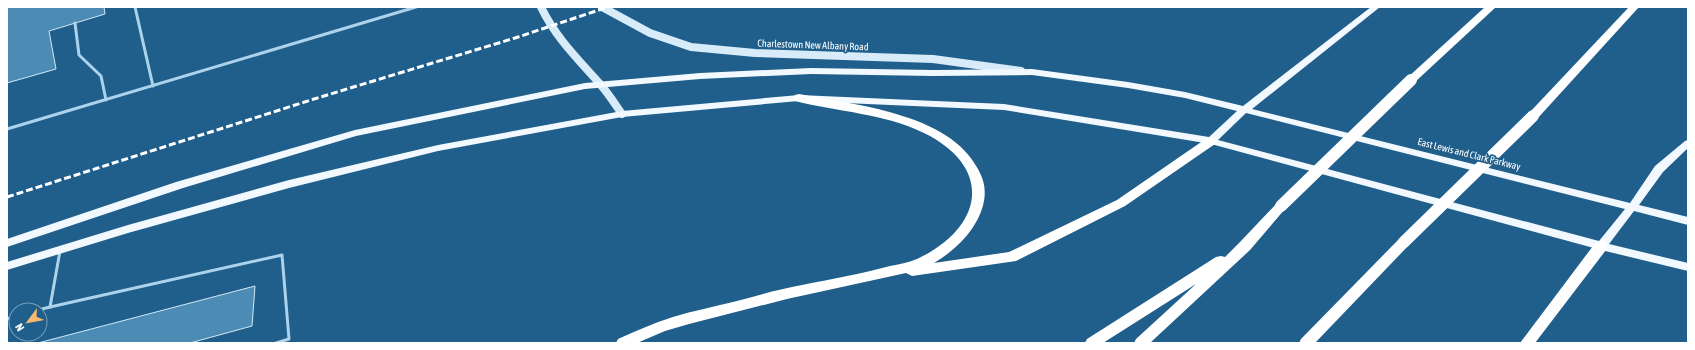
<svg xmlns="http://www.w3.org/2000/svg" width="1695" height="350" font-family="'Asap Condensed',sans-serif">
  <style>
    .building { fill: #4c8bb4; stroke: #d1e9f8 }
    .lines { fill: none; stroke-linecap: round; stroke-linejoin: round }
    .lane { stroke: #acd3eb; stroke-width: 3 }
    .secondary { stroke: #d8ebf9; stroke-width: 8 }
    .primary { fill: #f1f8fe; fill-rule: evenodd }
    .highway { fill: #fff; fill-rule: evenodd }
    .rail { stroke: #fff; stroke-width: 3; stroke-dasharray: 7 3; stroke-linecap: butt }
    .highway-bridge { stroke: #fff; stroke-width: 12 }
    .labels { text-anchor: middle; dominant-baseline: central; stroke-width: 3.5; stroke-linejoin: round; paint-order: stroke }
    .street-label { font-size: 10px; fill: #fff; stroke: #205f8b }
  </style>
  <rect width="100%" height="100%" fill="#205f8b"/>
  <g class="building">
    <polygon points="7,7 104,7 105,14 49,31 56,69 7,83"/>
    <polygon points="255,286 252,326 190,343 38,343"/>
  </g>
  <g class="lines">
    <g class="lane">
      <polyline points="135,7 153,86"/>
      <polyline points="75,23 79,55 101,76 106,100"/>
      <polyline points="7,129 416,7"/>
      <polyline points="60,251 50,307 282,255 289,339 276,343"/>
      <polyline points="38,310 50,307"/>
      <polyline points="7,319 16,316"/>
    </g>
    <g class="secondary">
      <path d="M541 7C556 38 577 58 600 84 608 93 615 104 622 114"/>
      <polyline points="602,7 650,33 691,47 755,53 933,59 1021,71"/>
    </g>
    <path class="primary" d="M1371 7H1380L1252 109 1630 203 1655 166 1685 141 1688 140V148L1663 172 1639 205 1688 217V225L1634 211 1609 244 1688 263V271L1601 250 1211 144 1004 110 799 101 622 117 438 151 289 188 128 233 7 270V262L128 225 289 180 438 145 622 111 799 95 1004 104 1209 137 1237 111 1185 98 1128 88 1032 75 933 76 811 74 700 79 585 89 356 136 183 188 7 247V239L176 182 355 130 585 83 700 73 811 68 933 70 1032 69 1128 82 1185 92 1243 106ZM1246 113 1625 209 1599 241 1218 140Z"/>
    <g class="highway">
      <polygon points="1485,7 1496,7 1415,82 1407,82 1406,80 1407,78"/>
      <polygon points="1629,7 1639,7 1537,119 1529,119 1527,116 1529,113"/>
      <path d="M799 94C855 105 949 113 978 169 984 180 986 189 984 201 979 228 956 250 934 263L1009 252 1117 200 1207 138H1215L1217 141 1215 144 1125 206 1016 261 912 276 906 273 787 299 689 324 665 331 637 343H616L618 339C636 331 654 323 673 317 692 311 713 307 733 302 756 296 779 289 802 285 831 279 861 274 890 266 899 264 908 263 917 259 983 228 995 168 924 133 883 113 838 112 795 101L793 98 795 95Z"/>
      <polygon points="1281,201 1285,203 1287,206 1285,209 1250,250 1150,343 1134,343 1136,339 1196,284 1103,343 1085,343 1087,339 1216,257 1221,256 1225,257 1240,242 1277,203"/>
      <polygon points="1404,237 1409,239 1410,242 1409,245 1315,343 1299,343 1301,339 1399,239"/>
      <polygon points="1601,241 1606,242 1607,246 1606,250 1535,343 1520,343 1596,242"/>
    </g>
    <polyline class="rail" points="7,197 314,99 515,38 608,7"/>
    <g class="highway-bridge">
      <polyline points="1281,206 1411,80"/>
      <polyline points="1404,242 1533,116"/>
    </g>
  </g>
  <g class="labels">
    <g class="street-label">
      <text transform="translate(813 45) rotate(2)">Charlestown New Albany Road</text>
      <text transform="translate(1469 154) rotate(14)">East Lewis and Clark Parkway</text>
    </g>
  </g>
  <rect width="1695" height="350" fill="none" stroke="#ffffff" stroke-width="16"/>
  <g transform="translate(28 322) rotate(238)"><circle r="19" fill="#205f8b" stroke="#799fb9"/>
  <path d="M0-3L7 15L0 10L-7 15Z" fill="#f9ba6d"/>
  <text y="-6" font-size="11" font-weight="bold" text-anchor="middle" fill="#ffffff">N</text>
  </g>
</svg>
